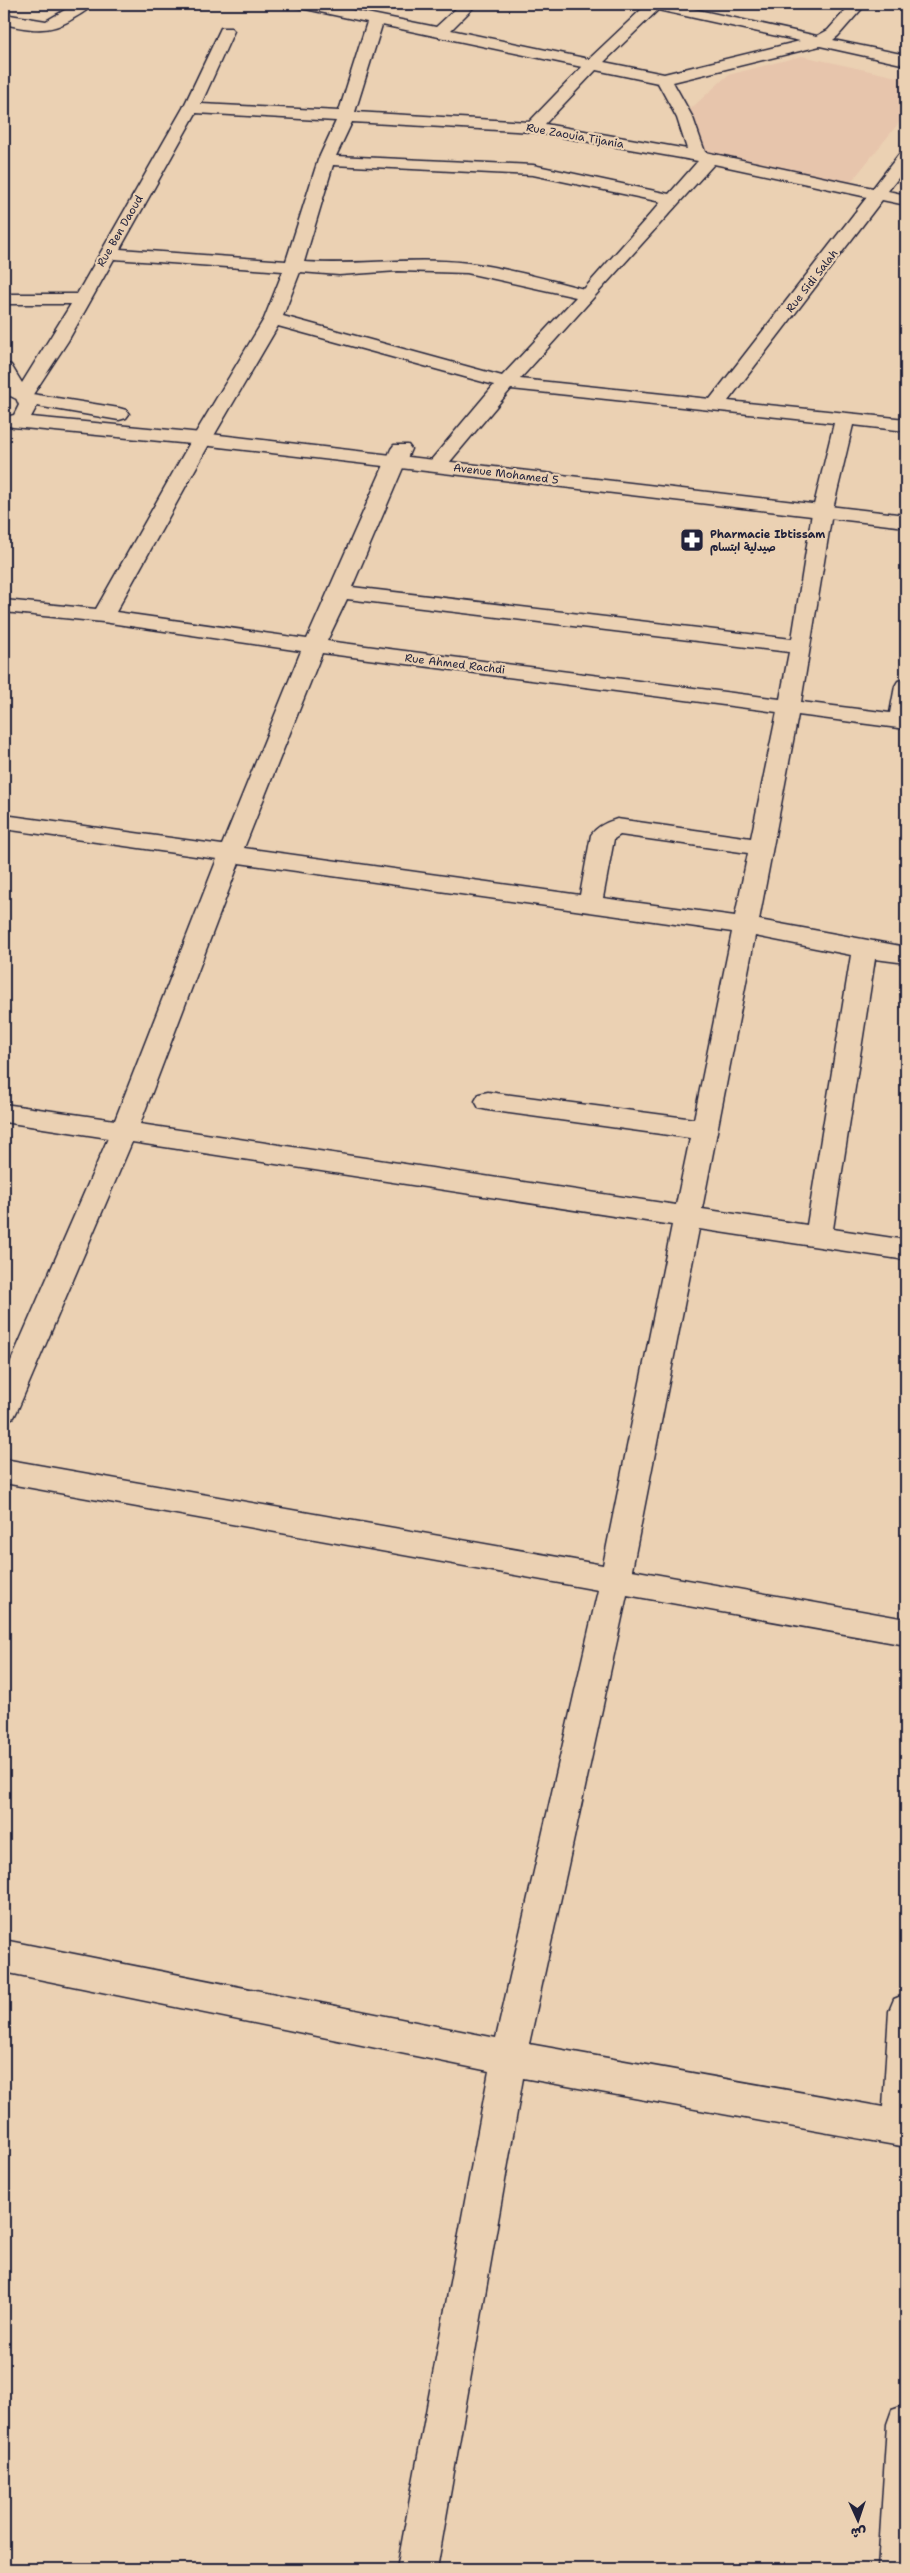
<svg xmlns="http://www.w3.org/2000/svg" width="910" height="2573" font-family="'Shantell Sans','Playpen Sans Arabic',sans-serif">
  <style>
    .built { fill: #e7c5ac }
    .lines { fill: none; stroke-linecap: round; stroke-linejoin: round }
    .minor-casing { stroke: #22223b; stroke-width: 3 }
    .major-casing { stroke: #22223b; stroke-width: 3 }
    .minor { fill: #ebd1b3; fill-rule: evenodd }
    .major { fill: #ebd1b3; fill-rule: evenodd }
    .labels { text-anchor: middle; dominant-baseline: central; stroke-width: 4.5; stroke-linejoin: round; paint-order: stroke }
    .far-street-label { font-size: 11px; fill: #22223b; stroke: #ebd1b3 }
    .far-poi-label { font-size: 11px; font-weight: bold; fill: #22223b; stroke: #ebd1b3; text-anchor: start }
  </style>
  <rect width="100%" height="100%" fill="#ebd1b3"/>
  <filter id="ink" filterUnits="userSpaceOnUse"><feTurbulence type="fractalNoise" baseFrequency=".02" numOctaves="2"/><feDisplacementMap in="SourceGraphic" scale="10" xChannelSelector="R" yChannelSelector="G"/><feConvolveMatrix kernelMatrix="1 2 1 2 8 2 1 2 1" color-interpolation-filters="sRGB"/></filter>
  <g filter="url(#ink)">
    <polygon class="built" points="802,56 906,79 906,114 847,187 704,153 686,113 728,75"/>
    <g class="lines">
      <g class="minor-casing">
        <g id="minor">
          <path d="M75 4H93C88 10 81 14 74 18 50 34 30 30 4 24V14L46 21Z"/>
          <path d="M294 4H322L436 27 461 4H477L451 30 589 59 644 7 642 4H671L817 36 828 30 851 4H866L838 36 833 40 906 55V65L820 46 673 82 693 118 705 152 873 188 900 153 906 152V168L888 191 906 195V205L882 200 728 401 906 419V431L853 425 832 513 801 702 890 713 895 686 898 681 906 679V729L798 715 759 920 906 947V963L875 959 833 1229 906 1240V1260L699 1229 632 1570 906 1619V1645L627 1595 529 2044 883 2107 889 2011 894 1999 906 1994V2147L523 2078 437 2569H397L489 2071 4 1972V1940L496 2038 598 1590 4 1483V1459L603 1565 672 1225 132 1142 18 1409 14 1417 4 1421V1377L108 1138 4 1122V1104L115 1120 217 859 4 829V815L222 845 301 651 103 622 4 612V600L96 609 192 439 264 319 283 271 114 259 68 341 30 399C5 405 4 381 4 363L11 365 22 383 71 304H4V294H77L183 108 221 28H231L234 31 201 104 339 111 367 22 296 7ZM658 10 800 41 664 74 604 62ZM382 25 582 67 529 122 355 112ZM596 70 658 83 677 118 687 149 545 124ZM196 113 336 121 318 160 286 261 120 249ZM352 122 533 132 698 161 669 194 533 165 336 156ZM714 164 867 197 710 399 520 379ZM333 165 533 175 661 202 584 289C546 279 507 268 468 263 413 256 358 266 304 262ZM398 271 467 273 576 297 502 376 283 316 300 272 339 275ZM278 326 494 385 426 466 429 470H443L511 389 834 423 812 513 792 639 352 587 411 449 408 445H394L391 449 307 639 116 612 212 439ZM347 599 789 652 780 699 327 641ZM322 653 777 712 751 838 617 819C607 822 597 826 591 835L580 895 244 848ZM620 835 748 853 735 916 603 898 614 839ZM239 863 732 932 694 1119 488 1092 479 1094 475 1101 479 1108 488 1110 690 1138 676 1205 140 1124ZM755 936 851 955 807 1225 702 1209Z"/>
          <polygon points="906,2405 906,2569 878,2569 887,2424 892,2410"/>
        </g>
      </g>
      <g class="major-casing">
        <polygon id="major" points="4,382 23,387 32,394 119,408 126,410 129,414 126,418 119,420 37,406 31,417 202,433 906,515 906,527 202,445 13,427 6,425 4,421 6,417 14,415 19,405 16,398 4,394"/>
      </g>
      <use href="#minor" class="minor"/>
      <use href="#major" class="major"/>
    </g>
  </g>
  <defs>
    <g id="pharmacy-square" transform="scale(1.25)"><rect x="-9" y="-9" width="18" height="18" rx="4" fill="#22223b" stroke="#ebd1b3"/><path d="M-2-6h4v4h4v4h-4v4h-4v-4h-4v-4h4Z" fill="#fff"/></g>
  </defs>
  <g fill-rule="evenodd">
    <use href="#pharmacy-square" x="692" y="540"/>
  </g>
  <g class="labels">
    <g class="far-street-label">
      <text transform="translate(575 136) rotate(10)">Rue Zaouia Tijania</text>
      <text transform="translate(120 231) rotate(-60)">Rue Ben Daoud</text>
      <text transform="translate(812 281) rotate(-52)">Rue Sidi Salah</text>
      <text transform="translate(506 474) rotate(7)">Avenue Mohamed 5</text>
      <text transform="translate(455 664) rotate(7)">Rue Ahmed Rachdi</text>
    </g>
    <g class="far-poi-label">
      <text x="710" y="534">Pharmacie Ibtissam<tspan x="710" dy="13">صيدلية ابتسام</tspan></text>
    </g>
  </g>
  <rect width="910" height="2573" fill="none" stroke="#ebd1b3" stroke-width="20"/>
  <rect x="10" y="10" width="890" height="2553" fill="none" stroke="#22223b" stroke-width="2" filter="url(#ink)"/>
  <g transform="translate(858 2520) rotate(177)" stroke="#ebd1b3" stroke-width="4" paint-order="stroke">
  <path d="M0-4L9 19L0 12L-9 19Z" fill="#22223b"/>
  <text y="-8" font-size="14" font-weight="bold" text-anchor="middle" fill="#22223b">ش</text>
  </g>
</svg>
